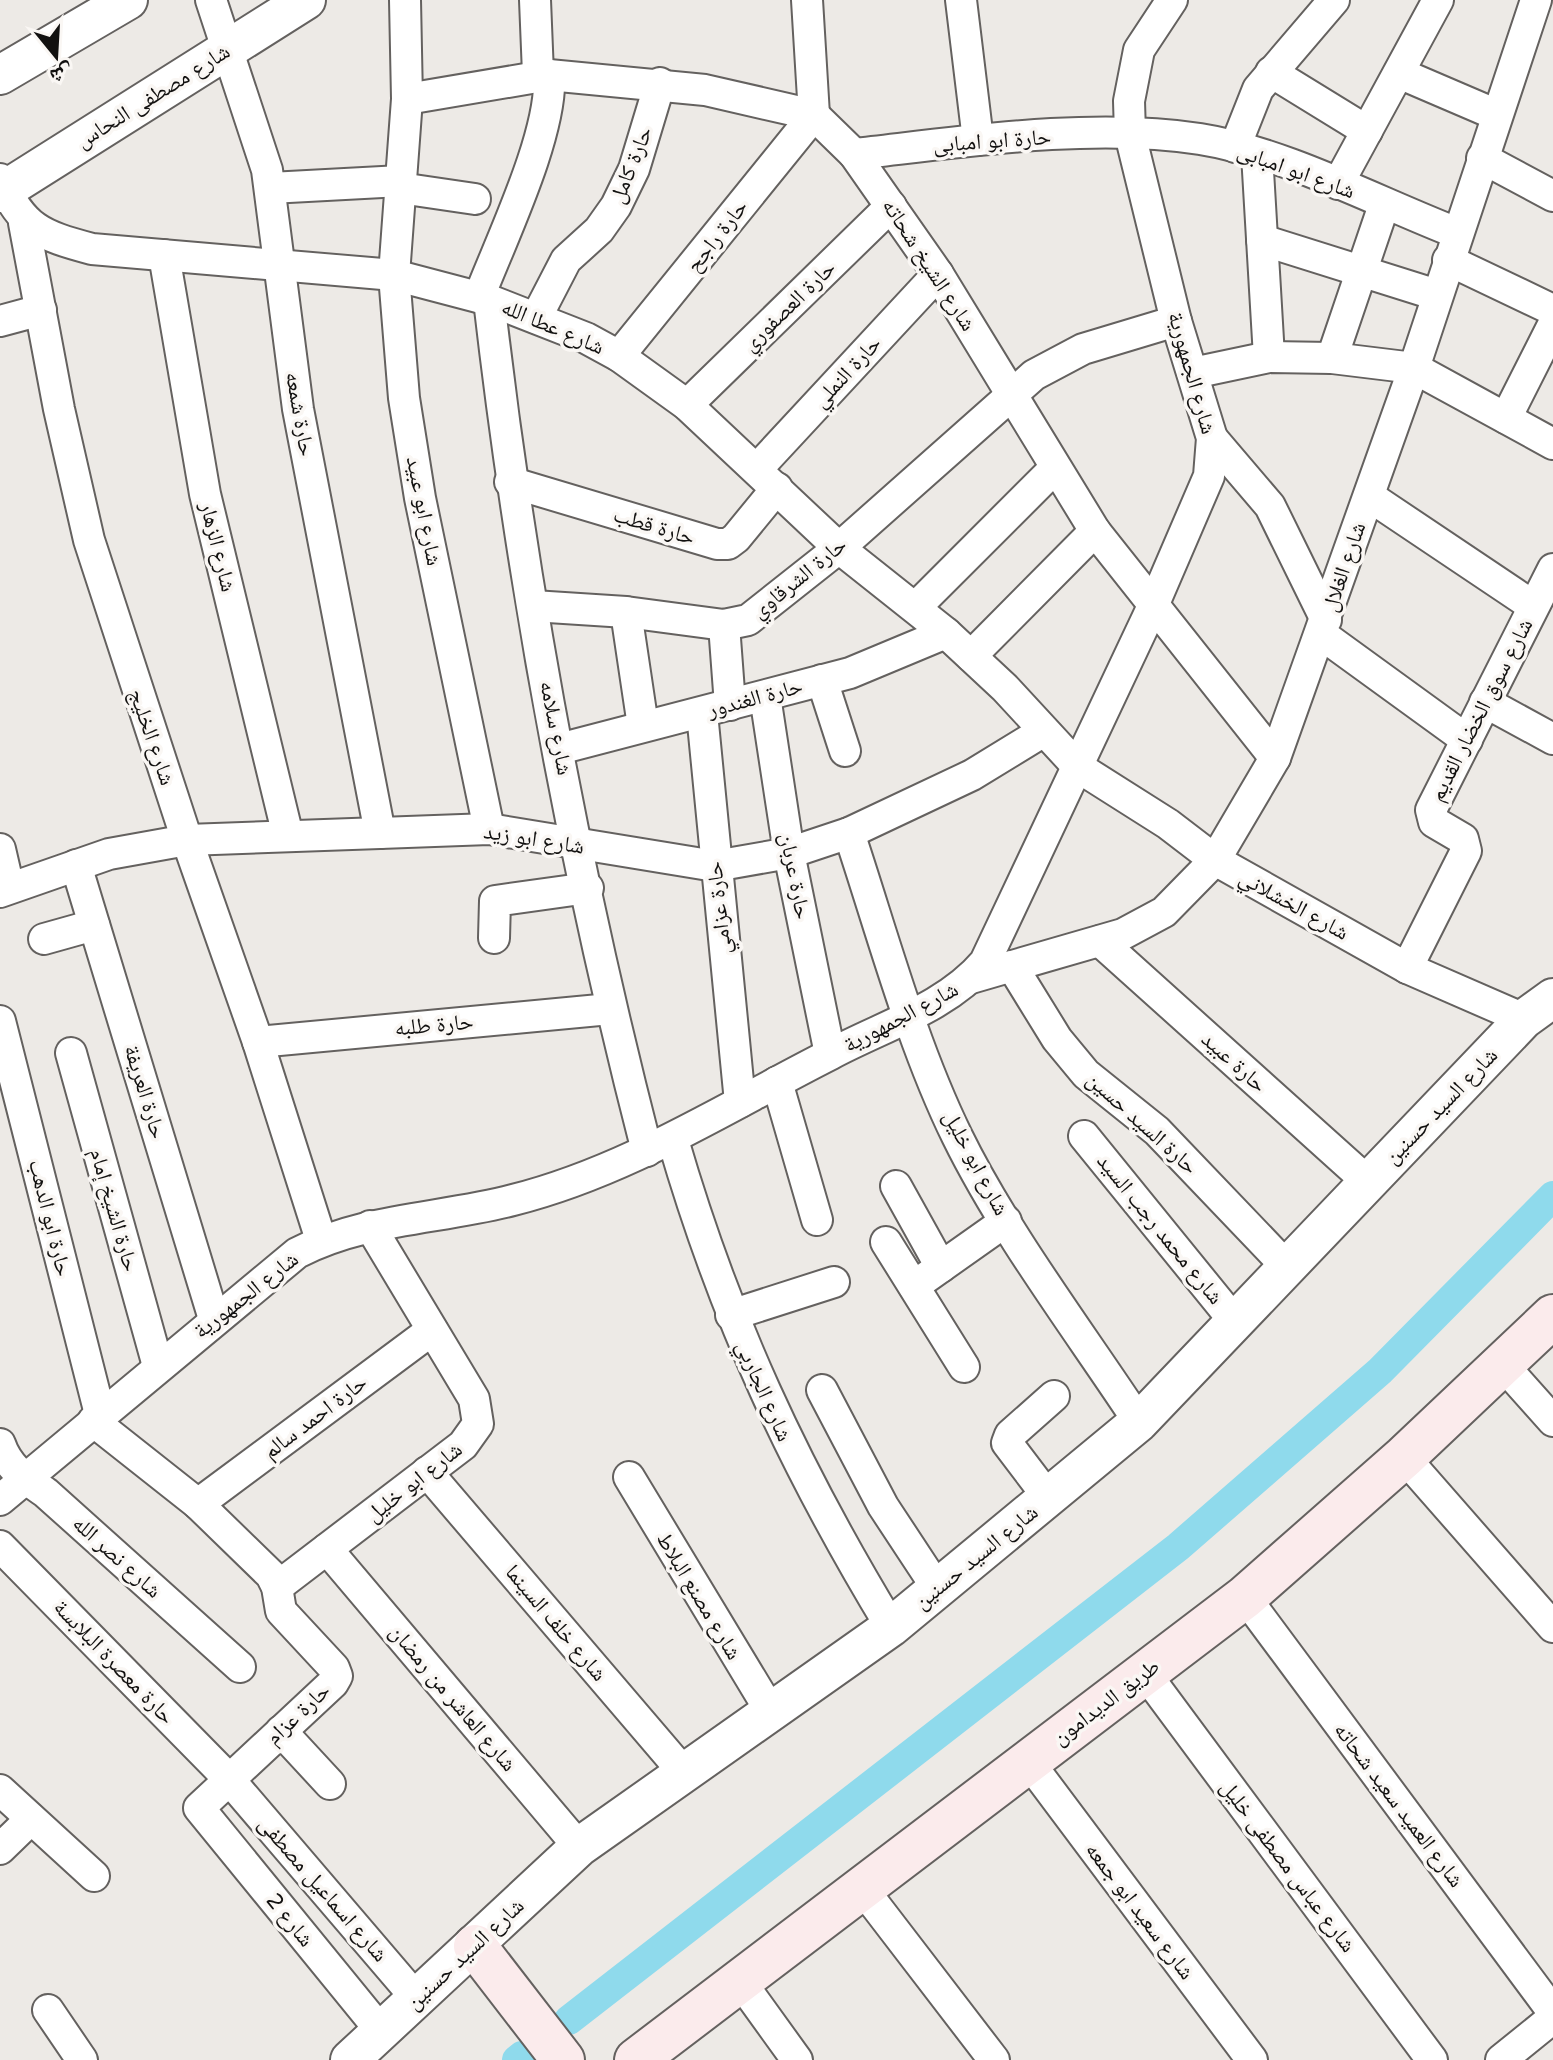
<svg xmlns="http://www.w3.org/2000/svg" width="1553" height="2060" font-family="'Varela Round','Noto Naskh Arabic',sans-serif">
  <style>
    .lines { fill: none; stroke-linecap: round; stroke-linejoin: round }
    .canal { stroke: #8fdaec; stroke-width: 30 }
    .minor-casing { stroke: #64615f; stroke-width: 34 }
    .tertiary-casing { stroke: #64615f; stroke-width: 42 }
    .secondary-casing { stroke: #64615f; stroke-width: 46 }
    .minor { stroke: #fff; stroke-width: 30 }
    .tertiary { stroke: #fff; stroke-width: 38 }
    .secondary { stroke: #fbebec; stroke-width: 42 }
    .labels { text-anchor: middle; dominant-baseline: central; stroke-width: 7; stroke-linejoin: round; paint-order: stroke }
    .street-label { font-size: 22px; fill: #121110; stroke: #faf7f4 }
  </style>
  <rect width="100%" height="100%" fill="#edeae6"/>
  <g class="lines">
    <g class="canal">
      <polyline points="569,2020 1178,1547 1380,1371 1553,1196"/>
      <polyline points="517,2060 522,2056"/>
    </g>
    <g class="minor-casing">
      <g id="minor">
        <polyline points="211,0 267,170 298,409 380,833"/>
        <polyline points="405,0 407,99 394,275 404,398 420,498 489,829"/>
        <polyline points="535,0 538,74"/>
        <polyline points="961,0 978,140"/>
        <polyline points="1271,72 1367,131"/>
        <polyline points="1399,73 1497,115"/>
        <polyline points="407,99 549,75 705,90 814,115 854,154 938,274 1095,531 1275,758"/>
        <polyline points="1235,147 1258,89 1334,0"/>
        <path d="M854 154C962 142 1092 122 1200 139 1283 152 1377 202 1457 233"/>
        <polyline points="1257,154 1269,357"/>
        <polyline points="1482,158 1553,196"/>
        <path d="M0 179C24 229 40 235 92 249L394 275 489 300 586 338 619 356 687 405 839 548 946 633 1005 688 1078 767 1168 824 1215 860 1407 968 1524 1019"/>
        <polyline points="1338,184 1438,0"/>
        <polyline points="270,188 401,181"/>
        <polyline points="400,188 475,199"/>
        <polyline points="24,223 59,409 89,540 187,840 258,1042 321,1240"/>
        <polyline points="1262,240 1437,295"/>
        <polyline points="164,255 205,494 288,836"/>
        <polyline points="1448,260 1553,310"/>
        <path d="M479 297C501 240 553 133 549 75"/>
        <path d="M489 300C522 586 575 872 647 1151"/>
        <polyline points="536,318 566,260 599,230 616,206 634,169 660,83"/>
        <polyline points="0,321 41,310"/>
        <polyline points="619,356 814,115 807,0"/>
        <polyline points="1332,358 1384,205"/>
        <polyline points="1193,373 1269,357 1332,358 1414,368 1553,444"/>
        <polyline points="687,405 891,206"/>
        <polyline points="1506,418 1553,325"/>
        <polyline points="1212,438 1270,506 1326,620"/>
        <polyline points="757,469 938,274"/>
        <polyline points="510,482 717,544 728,544 736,538 777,488"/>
        <polyline points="1369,496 1533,606"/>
        <polyline points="533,606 626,612 724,625 748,620 839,548 1034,375 1083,349 1176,321"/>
        <polyline points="916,607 1054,469"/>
        <polyline points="626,612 643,726"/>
        <polyline points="724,625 730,705"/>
        <polyline points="1321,634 1467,740"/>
        <polyline points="971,656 1095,531"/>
        <polyline points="822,680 845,751"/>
        <polyline points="765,696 789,853 830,1054"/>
        <polyline points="1485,702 1553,739"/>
        <polyline points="702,713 740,1102"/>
        <polyline points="559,749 850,673 946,633"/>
        <path d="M849 833C882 932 911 1042 957 1136 1004 1232 1079 1331 1139 1422"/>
        <polyline points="0,849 9,888"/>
        <polyline points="76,865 214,1319"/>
        <polyline points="0,892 109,854 187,840 380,833 489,829 715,866 789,853 849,833 972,775 1044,731"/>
        <polyline points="494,938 495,901 588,888"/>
        <polyline points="44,939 94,925"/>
        <polyline points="1100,941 1368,1182"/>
        <polyline points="1012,966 1057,1039 1086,1074 1157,1131 1287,1267"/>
        <polyline points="1407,968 1466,851 1463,839 1434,822 1431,810 1553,569"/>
        <polyline points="971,978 1123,934 1164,912 1215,860 1275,758 1414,368 1536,0"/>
        <polyline points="0,1021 100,1414"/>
        <polyline points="258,1042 610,1009"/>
        <polyline points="71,1053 158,1366"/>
        <polyline points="777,1082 817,1220"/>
        <polyline points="1084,1136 1236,1323"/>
        <path d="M673 1140C725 1319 794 1467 891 1627"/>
        <polyline points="896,1186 941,1267"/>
        <polyline points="886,1242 964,1367"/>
        <polyline points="914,1286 1006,1221"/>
        <polyline points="731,1315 834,1282"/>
        <polyline points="1503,1365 1553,1421"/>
        <polyline points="822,1390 883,1506 937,1588"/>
        <polyline points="93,1421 198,1504 271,1575 277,1587 281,1611 334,1668 337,1676 333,1683 199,1808 381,2031"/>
        <path d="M0 1444C8 1468 26 1479 46 1493L240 1667"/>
        <polyline points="1404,1457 1553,1627"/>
        <polyline points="427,1472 685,1774"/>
        <polyline points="629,1477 771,1712"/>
        <polyline points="1048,1497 1007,1443 1010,1435 1054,1396"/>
        <path d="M0 1500 297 1253C364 1218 441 1219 513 1200 628 1171 726 1107 831 1054 883 1026 946 1008 985 962L1153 606 1209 476 1212 438 1176 321 1130 134 1129 101 1139 50 1172 0"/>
        <polyline points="198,1504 432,1330"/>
        <polyline points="0,1546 228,1778 417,1999"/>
        <polyline points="327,1549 579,1847"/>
        <polyline points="277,1587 463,1445 478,1424 474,1399 370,1226"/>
        <polyline points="1245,1597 1553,2012"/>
        <polyline points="1145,1673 1432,2060"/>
        <polyline points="281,1731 330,1784"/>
        <polyline points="1028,1761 1252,2060"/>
        <polyline points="0,1790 94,1876"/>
        <polyline points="0,1849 31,1819"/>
        <polyline points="862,1888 994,2060"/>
        <polyline points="740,1981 797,2060"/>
        <polyline points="48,2010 82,2060"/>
        <polyline points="1501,2060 1553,2018"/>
      </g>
    </g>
    <g class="tertiary-casing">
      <g id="tertiary">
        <polyline points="0,75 128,0"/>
        <polyline points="0,193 306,0"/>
        <polyline points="350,2060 579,1847 891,1627 1139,1422 1524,1019 1553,998"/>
      </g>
    </g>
    <g class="secondary-casing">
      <g id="secondary">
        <polyline points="475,1946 563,2060"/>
        <polyline points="636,2060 1245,1597 1404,1457 1553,1316"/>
      </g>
    </g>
    <use href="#minor" class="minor"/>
    <use href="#tertiary" class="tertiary"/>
    <use href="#secondary" class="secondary"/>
  </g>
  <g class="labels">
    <g class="street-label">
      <text transform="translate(153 96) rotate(-32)">شارع مصطفى النحاس</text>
      <text transform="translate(992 141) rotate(-4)">حارة ابو امبابى</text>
      <text transform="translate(631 165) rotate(-68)">حارة كامل</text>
      <text transform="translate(1296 171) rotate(20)">شارع ابو امبابى</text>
      <text transform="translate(717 236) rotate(-52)">حارة راجح</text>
      <text transform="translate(929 265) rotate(57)">شارع الشيخ شحاته</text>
      <text transform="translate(789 306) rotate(-44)">حارة العصفوري</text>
      <text transform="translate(553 327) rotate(23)">شارع عطا الله</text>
      <text transform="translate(847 372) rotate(-47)">حارة النملي</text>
      <text transform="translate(1192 373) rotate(74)">شارع الجمهورية</text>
      <text transform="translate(300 414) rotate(80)">حارة شمعه</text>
      <text transform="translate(424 511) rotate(79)">شارع ابو عبيد</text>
      <text transform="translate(654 526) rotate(17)">حارة قطب</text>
      <text transform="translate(218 547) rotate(76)">شارع الزهار</text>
      <text transform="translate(1344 567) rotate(-71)">شارع الغلال</text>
      <text transform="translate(799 578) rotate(-39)">حارة الشرقاوي</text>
      <text transform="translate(755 698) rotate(-15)">حارة الغندور</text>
      <text transform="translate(1481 710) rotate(-63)">شارع سوق الخضار القديم</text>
      <text transform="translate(556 728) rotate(79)">شارع سلامه</text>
      <text transform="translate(152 737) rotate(71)">شارع الخليج</text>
      <text transform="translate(534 839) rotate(9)">شارع ابو زيد</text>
      <text transform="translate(795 876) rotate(79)">حارة عربان</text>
      <text transform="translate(1294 905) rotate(29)">شارع الخشلاني</text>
      <text transform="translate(719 908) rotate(-96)">حارة عزامي</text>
      <text transform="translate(901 1017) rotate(-28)">شارع الجمهورية</text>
      <text transform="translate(434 1025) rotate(-5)">حارة طلبه</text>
      <text transform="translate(1234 1062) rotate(42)">حارة عبيد</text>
      <text transform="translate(145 1092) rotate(73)">حارة العريفة</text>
      <text transform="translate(1441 1106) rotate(-46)">شارع السيد حسنين</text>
      <text transform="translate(1142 1123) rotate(42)">حارة السيد حسين</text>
      <text transform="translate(976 1163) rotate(62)">شارع ابو خليل</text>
      <text transform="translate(114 1210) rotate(74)">حارة الشيخ إمام</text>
      <text transform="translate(50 1218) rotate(76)">حارة ابو الدهب</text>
      <text transform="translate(1160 1229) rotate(51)">شارع محمد رجب السيد</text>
      <text transform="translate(246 1295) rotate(-38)">شارع الجمهورية</text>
      <text transform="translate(764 1391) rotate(66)">شارع الجاربي</text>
      <text transform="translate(315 1417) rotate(-37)">حارة احمد سالم</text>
      <text transform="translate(414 1482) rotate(-38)">شارع ابو خليل</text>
      <text transform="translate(117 1557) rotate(42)">شارع نصر الله</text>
      <text transform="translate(976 1557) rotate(-39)">شارع السيد حسنين</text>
      <text transform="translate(699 1596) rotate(59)">شارع مصنع البلاط</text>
      <text transform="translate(556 1623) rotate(50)">شارع خلف السينما</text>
      <text transform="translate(114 1662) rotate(46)">حارة معصرة البلابسة</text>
      <text transform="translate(453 1698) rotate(50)">شارع العاشر من رمضان</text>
      <text transform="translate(1106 1702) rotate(-37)">طريق الديدامون</text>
      <text transform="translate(298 1714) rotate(-43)">حارة عزام</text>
      <text transform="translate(1399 1805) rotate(53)">شارع العميد سعيد شحاته</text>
      <text transform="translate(1288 1866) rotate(53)">شارع عباس مصطفى خليل</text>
      <text transform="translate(323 1889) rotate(49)">شارع اسماعيل مصطفى</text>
      <text transform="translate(1140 1911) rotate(53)">شارع سعيد ابو جمعه</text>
      <text transform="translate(290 1920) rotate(51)">شارع 2</text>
      <text transform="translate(465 1954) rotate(-43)">شارع السيد حسنين</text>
    </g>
  </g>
  <g transform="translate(56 56) rotate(162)" stroke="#faf7f4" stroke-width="6" paint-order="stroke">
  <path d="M0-6L14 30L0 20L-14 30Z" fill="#121110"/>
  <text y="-12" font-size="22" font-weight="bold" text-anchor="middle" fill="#121110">ش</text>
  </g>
</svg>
